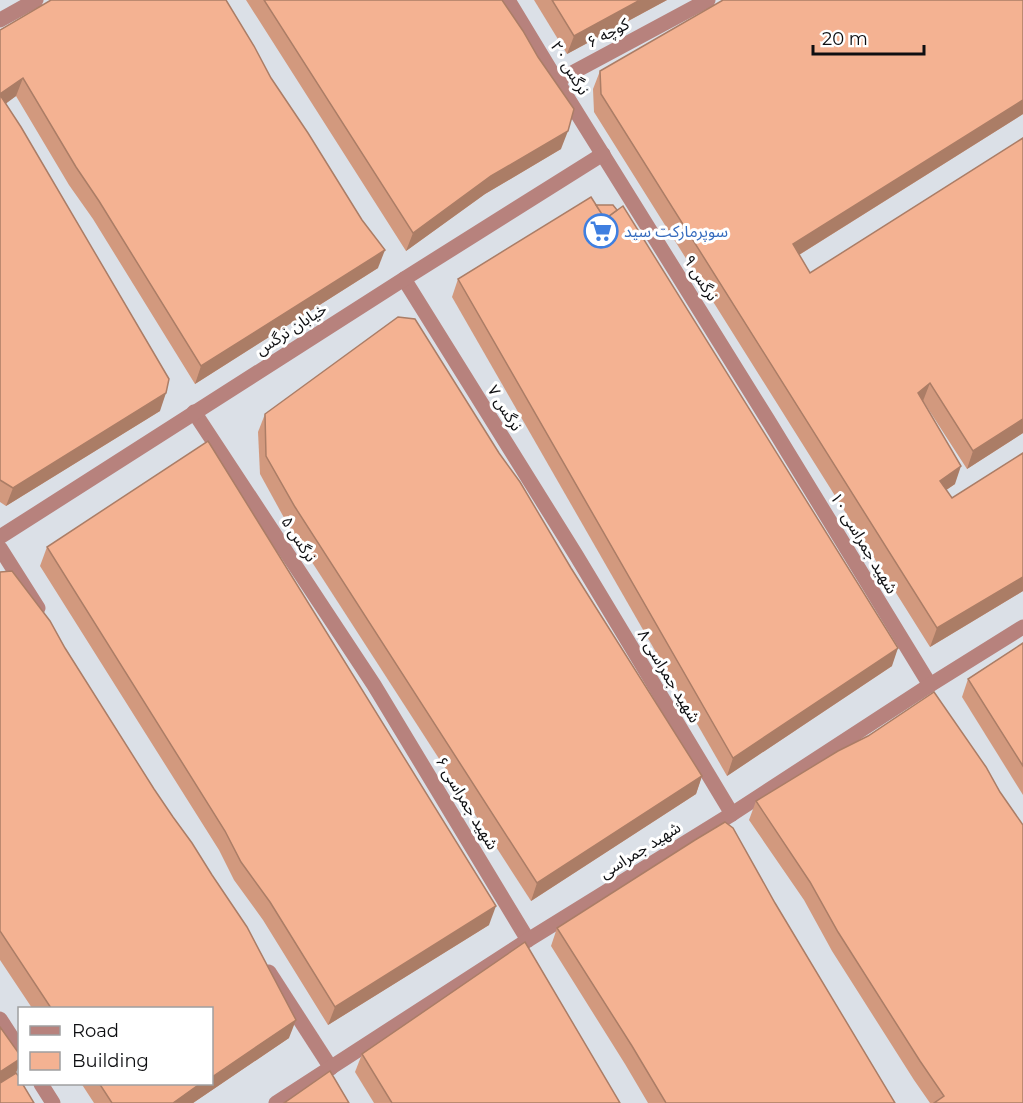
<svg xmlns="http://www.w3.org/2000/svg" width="1023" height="1103" font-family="Montserrat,'Noto Sans Arabic',sans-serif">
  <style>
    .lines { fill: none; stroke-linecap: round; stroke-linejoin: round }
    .minor { stroke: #b7827d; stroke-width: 15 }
    .wall { fill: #d2997e }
    .shaded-wall { fill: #ab7d66 }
    .building { fill: #f4b292; stroke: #ab7d66; stroke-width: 1.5 }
    .labels { text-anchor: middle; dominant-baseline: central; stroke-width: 6; stroke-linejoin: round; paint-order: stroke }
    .street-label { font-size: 16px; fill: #0e0f12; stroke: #fff }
    .shop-label { font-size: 16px; fill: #366cbe; stroke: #fff; text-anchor: start }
  </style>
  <rect width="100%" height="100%" fill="#dbe0e7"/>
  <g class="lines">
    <g class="minor">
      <polyline points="508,0 557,81 768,420 930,685"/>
      <polyline points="0,20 36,0"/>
      <polyline points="557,81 708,0"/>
      <polyline points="404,279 576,555 732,814"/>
      <polyline points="194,412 374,685 528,940"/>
      <polyline points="0,537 404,279 603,154"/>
      <polyline points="0,548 38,608"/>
      <polyline points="269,972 331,1068"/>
      <polyline points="0,1019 20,1050"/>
      <polyline points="41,1084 53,1103"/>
      <polyline points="276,1103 528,940 732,814 930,685 1023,627"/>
    </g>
  </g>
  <g class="wall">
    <polygon points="246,0 502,0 561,149 485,194 406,251"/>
    <polygon points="534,0 667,0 567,54"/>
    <polygon points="1023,0 1023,114 799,255 810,273 1023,138 1023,433 967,469 923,401 955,484 946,490 952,498 1023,453 1023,591 930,647 594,112 593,89 600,71"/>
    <polygon points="0,30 271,78 378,268 195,384 93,219 69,185 16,96 6,103 160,411 6,506 0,502"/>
    <polygon points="458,279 892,666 727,776 452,297"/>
    <polygon points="265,414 571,568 702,776 696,794 531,901 288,525 260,474 258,432"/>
    <polygon points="47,547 489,925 328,1025 263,920 234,880 219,850 40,566"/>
    <polygon points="0,572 289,1038 193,1103 94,1103 81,1083 212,1083 212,1008 32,1008 0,960"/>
    <polygon points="1023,643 1023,795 962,697 968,679"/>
    <polygon points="756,801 1023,1103 930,1103 914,1080 832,951 804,900 749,820"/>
    <polygon points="775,903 895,1103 648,1103 625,1064 551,946 557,928"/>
    <polygon points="362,1054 620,1103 374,1103 355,1072"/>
  </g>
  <g class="shaded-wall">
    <polygon points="640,0 667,0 567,54 574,36"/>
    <polygon points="23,78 16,96 0,108 0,94"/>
    <polygon points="1023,100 1023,114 786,263 793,244"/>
    <polygon points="568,131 561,149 485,194 406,251 413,233 491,176"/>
    <polygon points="385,250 378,268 195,384 201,366"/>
    <polygon points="930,383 923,401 911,411 918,393"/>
    <polygon points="166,393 160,411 6,506 13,488"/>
    <polygon points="1023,419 1023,433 967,469 973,451"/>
    <polygon points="961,466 955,484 933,499 940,481"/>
    <polygon points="1023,577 1023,591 930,647 937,628"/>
    <polygon points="898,648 892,666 727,776 733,758"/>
    <polygon points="702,776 696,794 531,901 537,883"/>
    <polygon points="496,906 489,925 328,1025 335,1007"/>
    <polygon points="296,1020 289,1038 193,1103 173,1103 201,1083 212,1083 212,1077"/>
    <polygon points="20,1059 20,1063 9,1091 0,1097 0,1072"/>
  </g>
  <g class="building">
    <polygon points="51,0 226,0 254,46 271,78 308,133 362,220 385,250 201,366 99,201 76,167 23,78 0,94 0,30"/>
    <polygon points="264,0 502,0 523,31 538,57 574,109 568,131 491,176 413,233"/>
    <polygon points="552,0 640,0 574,36"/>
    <polygon points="723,0 1023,0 1023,100 793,244 810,273 1023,138 1023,419 973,451 930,383 918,393 961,466 940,481 952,498 1023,453 1023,577 937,628 601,94 600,71"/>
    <polygon points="0,95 21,127 169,379 166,393 13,488 0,480"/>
    <polygon points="591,197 605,219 623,206 898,648 733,758 458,279"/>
    <polygon points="596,205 613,205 617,210 605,219"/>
    <polygon points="398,317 415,319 499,453 520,482 571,568 702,776 537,883 295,507 266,456 265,414"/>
    <polygon points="208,441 496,906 335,1007 270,902 241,862 225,831 47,547"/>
    <polygon points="12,571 50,621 65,648 154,789 173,817 192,843 212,875 247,927 296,1020 212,1077 212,1008 51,1008 0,931 0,572"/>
    <polygon points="1023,643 1023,766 968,679"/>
    <polygon points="934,692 986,767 1000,792 1023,825 1023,1103 934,1103 944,1096 920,1061 838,932 810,882 756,801 838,751 868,736"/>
    <polygon points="725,822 733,828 775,903 895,1103 666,1103 632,1046 557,928 695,840"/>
    <polygon points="525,942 620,1103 392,1103 362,1054"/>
    <polygon points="0,1027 20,1055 20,1059 0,1072"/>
    <polygon points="330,1071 349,1103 284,1103"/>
    <polygon points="16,1073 20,1078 20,1083 22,1083 34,1103 0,1103 0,1083"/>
    <polygon points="99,1083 201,1083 173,1103 112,1103"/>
  </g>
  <defs>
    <g id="supermarket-ring" transform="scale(1.725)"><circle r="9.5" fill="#fff" stroke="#3f7fe0" stroke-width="1.5"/><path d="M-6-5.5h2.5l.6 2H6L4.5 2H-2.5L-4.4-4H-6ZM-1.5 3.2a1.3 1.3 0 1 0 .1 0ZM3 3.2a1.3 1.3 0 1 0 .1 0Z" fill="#3f7fe0"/></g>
  </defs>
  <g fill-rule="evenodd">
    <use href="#supermarket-ring" x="601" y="231"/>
  </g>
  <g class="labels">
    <g class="street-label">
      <text transform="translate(608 33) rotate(-28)">کوچه ۶</text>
      <text transform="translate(570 68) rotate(59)">نرگس ۲۰</text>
      <text transform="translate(701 278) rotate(58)">نرگس ۹</text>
      <text transform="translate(291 329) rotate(-33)">خیابان نرگس</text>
      <text transform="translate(505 408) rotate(58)">نرگس ۷</text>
      <text transform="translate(299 539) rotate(57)">نرگس ۵</text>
      <text transform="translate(864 543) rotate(59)">شهید جمراسی ۱۰</text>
      <text transform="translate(669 676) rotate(59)">شهید جمراسی ۸</text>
      <text transform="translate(467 803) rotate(59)">شهید جمراسی ۶</text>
      <text transform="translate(640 850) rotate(-32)">شهید جمراسی</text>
    </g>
    <g class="shop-label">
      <text x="624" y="231">سوپرمارکت سید</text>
    </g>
  </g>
  <rect x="18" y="1007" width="195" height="78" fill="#ffffff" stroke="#9f9fa0" stroke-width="1.5"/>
  <rect x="30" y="1026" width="30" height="9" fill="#b7827d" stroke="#9f9fa0" stroke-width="1.5"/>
  <text x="72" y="1037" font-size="18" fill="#0e0f12">Road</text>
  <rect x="30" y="1052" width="30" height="18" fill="#f4b292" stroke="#9f9fa0" stroke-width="1.5"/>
  <text x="72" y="1067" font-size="18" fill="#0e0f12">Building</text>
  <path d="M813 45v9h111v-9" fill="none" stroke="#0e0f12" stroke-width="3"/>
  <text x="822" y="45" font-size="18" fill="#0e0f12" stroke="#ffffff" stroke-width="4.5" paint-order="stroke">20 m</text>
</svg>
